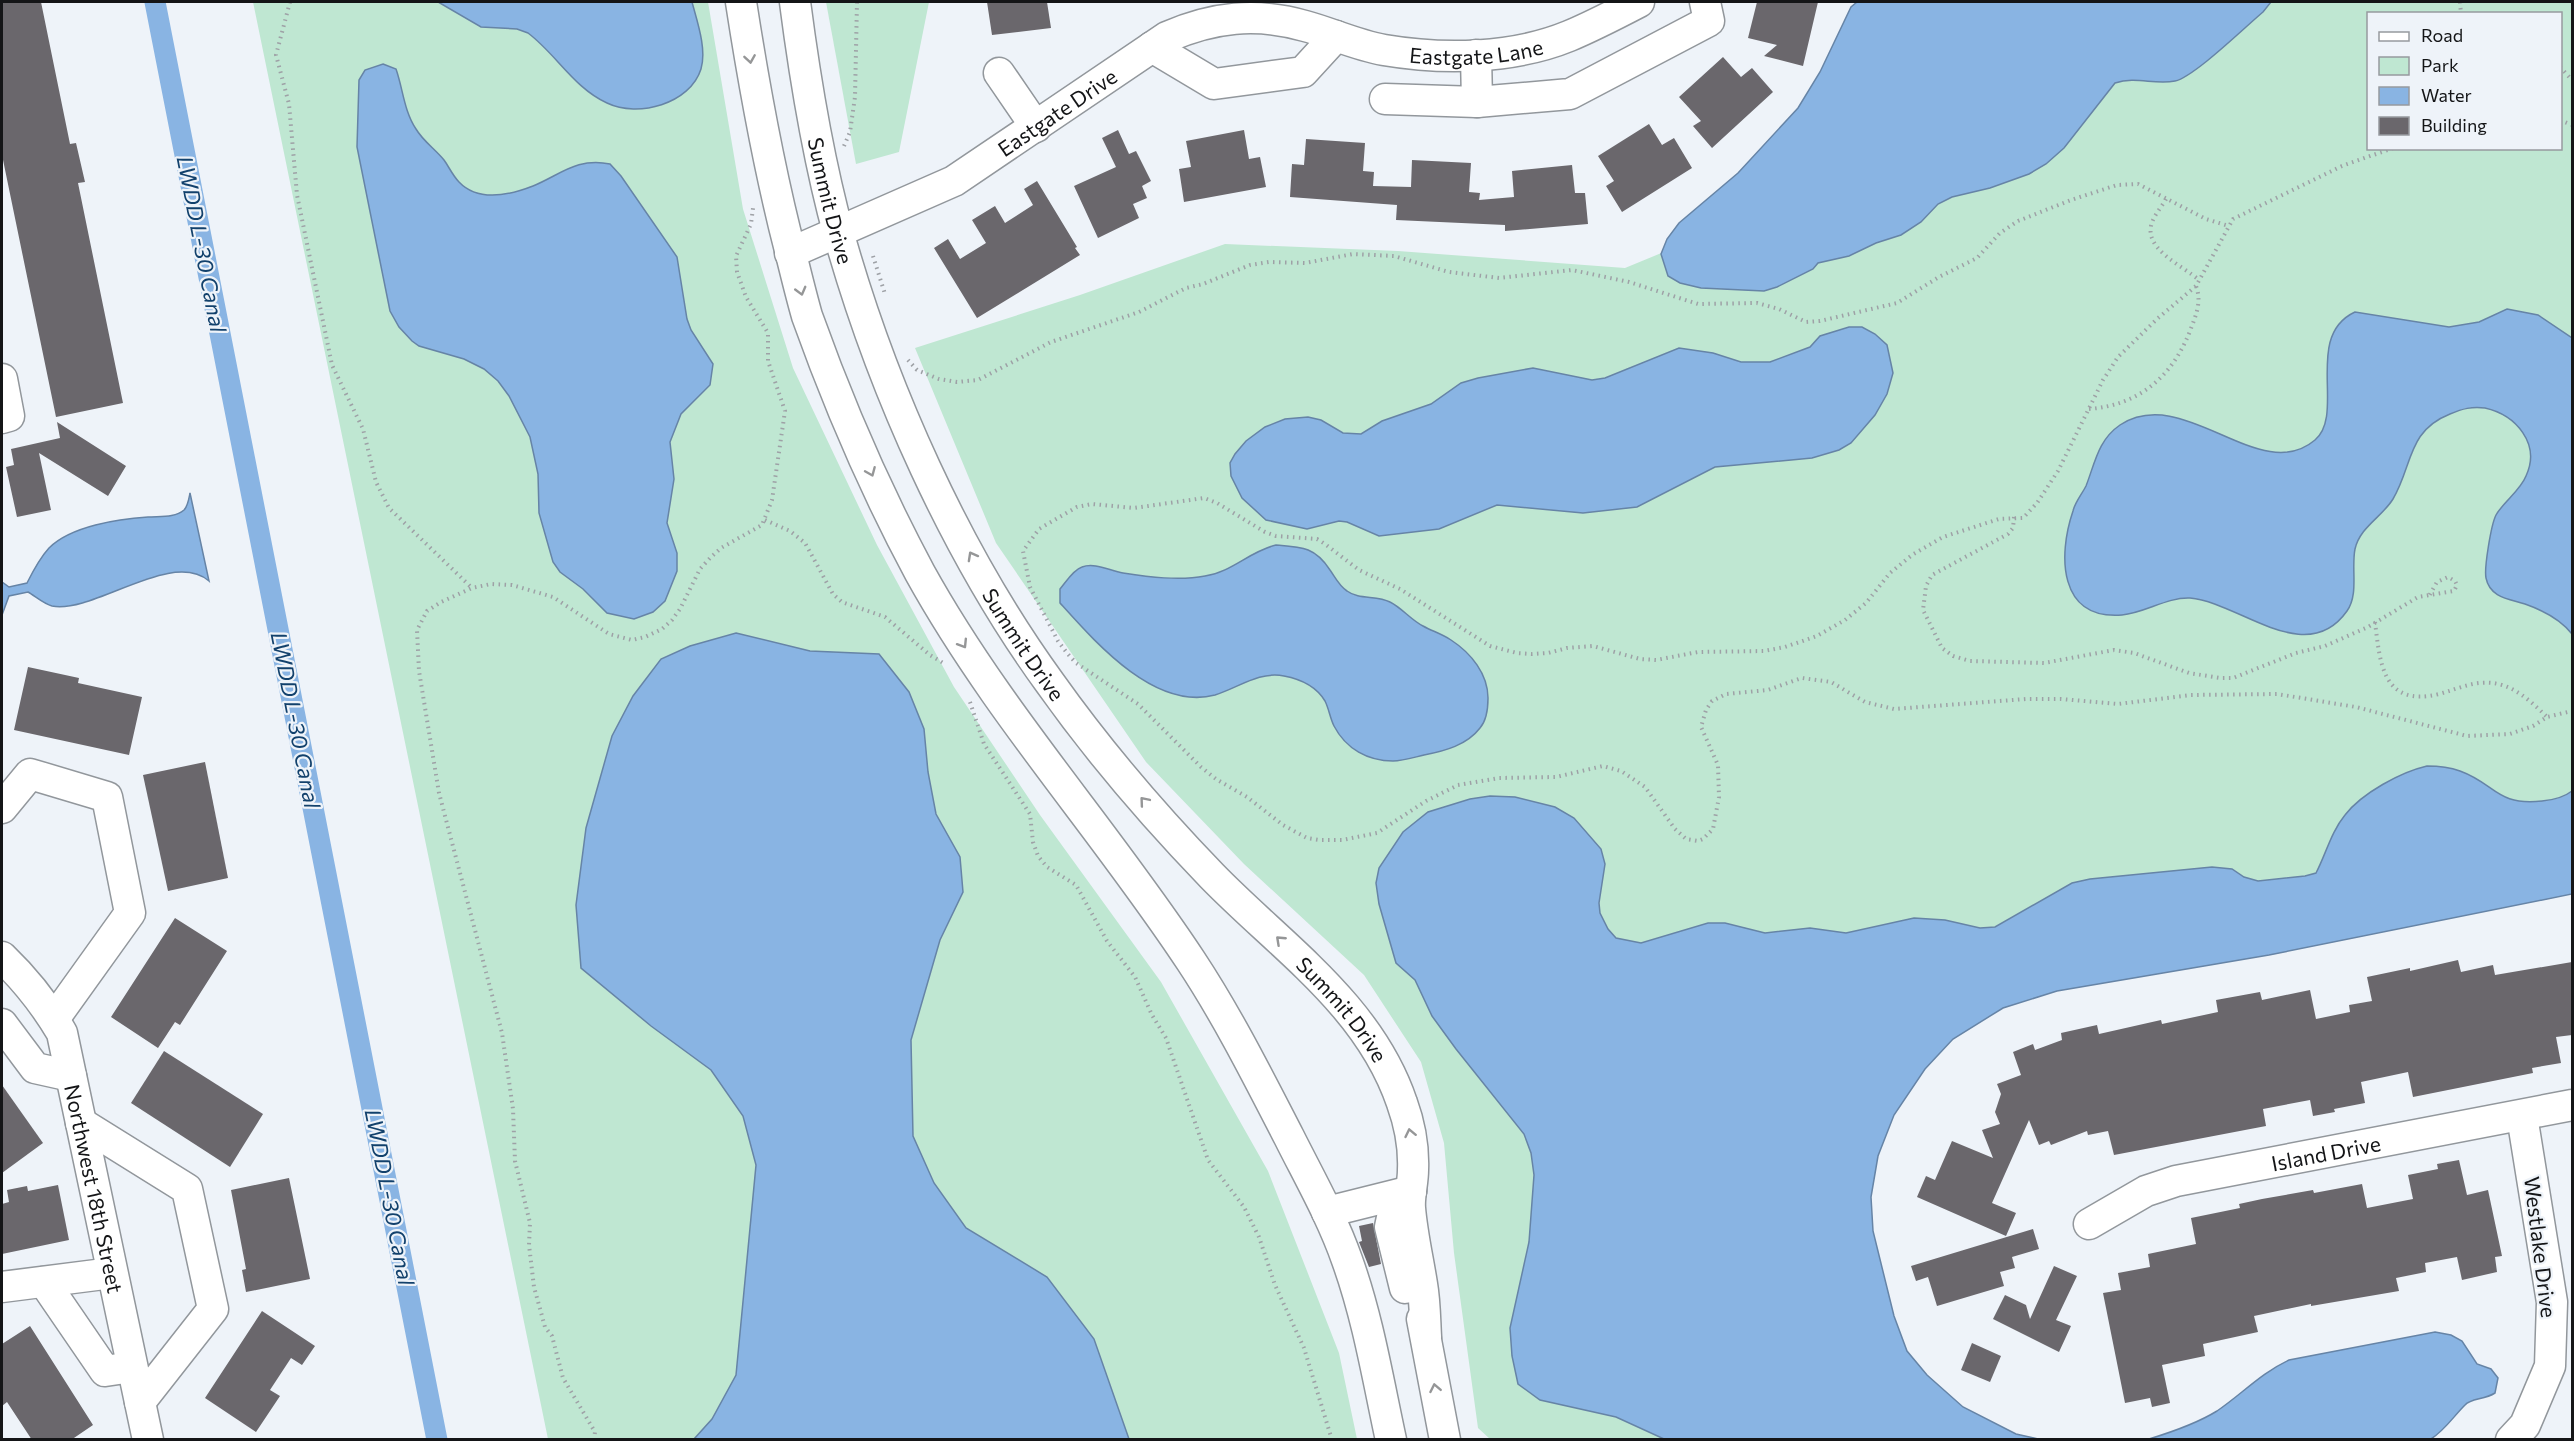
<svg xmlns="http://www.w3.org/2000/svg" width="2574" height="1441" font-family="Commissioner,sans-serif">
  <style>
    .green { fill: #bfe7d2; fill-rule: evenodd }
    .water { fill: #89b4e3; stroke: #6684a6; stroke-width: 1.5 }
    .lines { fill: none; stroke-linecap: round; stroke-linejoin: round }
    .canal { stroke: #89b4e3; stroke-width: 21 }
    .building { fill: #6a676c }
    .minor-casing { stroke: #92979c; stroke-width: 33 }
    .path { stroke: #9ea1a6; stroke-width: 4; stroke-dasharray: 1.5 4.5; stroke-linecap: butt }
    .minor { stroke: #fff; stroke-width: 30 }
    .oneway { stroke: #959697 }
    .labels { text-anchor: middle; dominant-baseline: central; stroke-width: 4.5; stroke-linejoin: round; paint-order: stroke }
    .street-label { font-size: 21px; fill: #141517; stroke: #eef3f9 }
    .water-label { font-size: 22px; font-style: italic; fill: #12416c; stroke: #eef3f9 }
  </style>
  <rect width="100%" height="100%" fill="#eef3f9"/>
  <g class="green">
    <polygon points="253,2 708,2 743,209 793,368 877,545 954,687 1040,815 1161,982 1268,1171 1339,1353 1357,1439 548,1439"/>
    <polygon points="826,2 929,2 899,152 856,164"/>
    <path d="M2089 2H2572V876L1851 1009 1868 1439H1490L1478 1428 1454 1253 1444 1143 1421 1062 1364 975 1244 864 1146 762 996 543 915 348 1080 295 1225 244 1398 251 1625 268 2052 92ZM2368 14H2560V148H2368Z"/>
  </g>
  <g class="water">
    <path d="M438 2H692C697 21 707 49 701 69 690 104 638 118 607 103 574 88 556 54 528 33L517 29 481 27Z"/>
    <path d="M1857 2H2271L2263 12C2245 27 2194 77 2175 81 2154 85 2136 76 2115 83L2064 148 2046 164 2029 174 1990 188 1952 197 1938 204 1921 222 1901 235 1876 243 1849 256 1818 263 1813 269 1777 287 1764 291 1701 288 1680 283 1668 276 1661 254 1667 239 1679 223 1738 173 1798 108 1820 72 1851 7Z"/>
    <path d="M383 64 396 69C403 89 404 111 416 129 423 141 435 149 444 160 449 167 453 176 459 182 478 202 510 195 533 186 560 175 577 157 610 164L621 176 677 257 687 319 691 330 713 364 710 385 681 414 670 442 674 479 667 523 677 553V571L665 601 653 612 634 619 607 613 583 589 560 572 553 562 539 513 538 474 530 437 509 396 498 381 484 369 464 359 419 346 412 341 399 327 390 311 357 147 359 80 365 70Z"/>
    <path d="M2507 309 2538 315 2572 338V634C2561 620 2542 610 2525 604 2510 599 2490 598 2486 578 2484 568 2491 525 2496 515 2504 501 2520 491 2526 476 2541 444 2516 415 2485 408 2472 406 2462 409 2450 414 2407 431 2413 465 2393 499 2382 517 2360 527 2355 549 2351 569 2359 594 2347 611 2306 669 2239 602 2190 598 2167 597 2145 613 2122 615 2058 620 2058 555 2073 511 2075 502 2082 494 2086 486 2095 463 2098 440 2120 425 2184 383 2260 487 2315 440 2346 414 2303 336 2355 312L2449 327 2479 322Z"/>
    <polygon points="1849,327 1862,327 1875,334 1887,345 1893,373 1887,394 1875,415 1851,443 1839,450 1812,458 1715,467 1637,507 1583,513 1497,505 1439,529 1379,536 1347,522 1339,521 1307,529 1266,520 1242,498 1231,476 1230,463 1235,454 1246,441 1265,427 1285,419 1308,417 1321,420 1343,433 1361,434 1382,421 1431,404 1461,383 1478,378 1533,368 1592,380 1605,378 1679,348 1713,353 1741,362 1770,362 1810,347 1820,336"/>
    <path d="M190 493 209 581C171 549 94 614 52 606 44 604 35 596 28 592L9 596 2 615V582L9 587 27 583C33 571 39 559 49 548 71 526 118 519 148 517 160 516 175 518 184 510 188 506 189 498 190 493Z"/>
    <path d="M1276 545C1302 547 1315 547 1330 570 1335 577 1339 586 1347 591 1359 600 1377 595 1390 602 1402 608 1411 620 1423 626 1432 631 1442 634 1451 640 1471 653 1488 674 1488 698 1488 709 1487 720 1480 728 1467 745 1445 751 1424 755 1415 757 1403 761 1393 761 1368 761 1346 749 1334 726 1330 718 1329 709 1325 701 1316 686 1300 679 1284 676 1259 671 1238 688 1215 695 1155 711 1096 643 1060 603V589C1066 582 1073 570 1082 567 1095 562 1110 571 1123 573 1149 577 1179 581 1205 576 1232 572 1250 551 1276 545Z"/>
    <polygon points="736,633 810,651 879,654 909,692 924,729 928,772 936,814 960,857 963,892 940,940 911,1040 913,1136 934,1183 966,1228 1047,1277 1094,1339 1129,1439 694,1439 712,1419 736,1375 756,1165 743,1116 711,1070 651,1026 581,968 576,905 586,828 612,736 633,696 661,659 690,646"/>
    <path d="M2427 766C2439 766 2449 767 2460 771 2496 784 2496 806 2542 801 2554 800 2563 798 2572 791V894L2269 955 2057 991 2003 1008 1953 1039 1925 1069 1894 1115 1878 1156 1871 1197 1873 1231 1894 1316 1907 1351 1927 1375 1963 1407 2016 1434 2038 1439H1664L1616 1417 1540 1400 1518 1384 1512 1356 1510 1328 1529 1242 1534 1175 1531 1153 1524 1134 1456 1049 1432 1016 1415 980 1396 963 1379 904 1376 883 1379 868 1403 832 1428 812 1470 799 1490 796 1515 797 1555 807 1574 818 1601 849 1605 864 1599 903 1600 913 1608 929 1616 938 1641 943 1708 923H1725L1765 933 1810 928 1846 933 1914 918 1945 920 1980 928 1995 927 2072 883 2090 879 2212 867 2232 869 2244 877 2258 881 2305 876 2316 873C2326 854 2331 832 2345 815 2362 793 2401 772 2427 766Z"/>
    <path d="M2435 1332 2451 1335 2462 1341 2477 1364 2491 1369 2498 1378 2495 1393C2484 1400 2471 1398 2465 1405 2453 1417 2445 1430 2431 1439H2149C2172 1432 2196 1424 2217 1411 2242 1394 2261 1373 2289 1360Z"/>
  </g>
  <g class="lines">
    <polyline class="canal" points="155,2 437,1440"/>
  </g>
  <g class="building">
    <polygon points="2,2 41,2 70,144 76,143 85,182 78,183 123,403 56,417 2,155"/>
    <polygon points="987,2 1047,2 1051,28 992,35"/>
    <polygon points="1757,2 1818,2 1803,66 1764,56 1777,45 1748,38"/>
    <polygon points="1723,57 1741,77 1752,68 1773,92 1712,148 1693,126 1701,121 1679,97"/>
    <polygon points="1649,124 1662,145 1674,138 1692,168 1622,212 1606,186 1614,181 1598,156"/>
    <polygon points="1118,130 1129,154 1136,151 1151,181 1142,186 1147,198 1133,204 1139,218 1098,238 1074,186 1116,167 1102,138"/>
    <polygon points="1244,130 1249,159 1260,157 1266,187 1184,202 1179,169 1191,167 1186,141"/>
    <polygon points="1306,139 1365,143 1363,171 1374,172 1373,186 1411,187 1412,160 1471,163 1469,192 1480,193 1479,200 1514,197 1512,171 1572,165 1575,193 1585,193 1588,224 1505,231 1505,225 1396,220 1397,205 1290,197 1292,164 1304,165"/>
    <polygon points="1037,181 1077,247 1075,248 1080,255 977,318 934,248 948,239 960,259 986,243 972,220 995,206 1005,223 1033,205 1024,189"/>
    <polygon points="57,422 126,466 108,496 39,453 51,510 17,517 6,467 14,465 11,449 60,438"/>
    <polygon points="28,667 79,678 78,683 142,697 129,755 14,730"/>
    <polygon points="205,762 228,878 168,891 143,775"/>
    <polygon points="175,918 227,951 180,1025 175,1022 158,1048 111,1017"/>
    <polygon points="2458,960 2461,972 2493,965 2495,975 2572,962 2572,1035 2556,1037 2561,1063 2532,1068 2533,1073 2413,1097 2408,1072 2361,1082 2365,1103 2334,1109 2335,1112 2313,1116 2310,1100 2263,1109 2266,1126 2114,1155 2108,1131 2088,1135 2087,1131 2051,1145 2049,1141 2039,1145 2029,1120 1992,1203 2016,1213 2006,1236 1917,1197 1926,1176 1935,1180 1952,1141 1993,1158 1982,1130 2000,1124 1995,1112 2001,1094 1997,1084 2021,1075 2013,1052 2033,1044 2035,1050 2062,1040 2061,1033 2097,1025 2099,1034 2161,1020 2162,1024 2218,1012 2216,1000 2260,992 2262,1000 2310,990 2316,1019 2350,1012 2349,1005 2372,1001 2367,977 2410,968 2410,971"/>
    <polygon points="164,1051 263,1114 230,1167 131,1103"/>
    <polygon points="2,1085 43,1143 2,1173"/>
    <polygon points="2459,1160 2467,1195 2488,1190 2502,1256 2495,1257 2497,1272 2462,1280 2457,1257 2425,1263 2426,1272 2396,1278 2399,1291 2311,1306 2311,1304 2254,1316 2258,1332 2203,1344 2205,1356 2162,1365 2170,1403 2152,1407 2150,1398 2125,1403 2103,1293 2121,1290 2118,1273 2150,1267 2148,1254 2196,1244 2191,1218 2240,1208 2239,1204 2262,1199 2313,1190 2314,1193 2362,1184 2367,1208 2413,1199 2408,1175 2438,1169 2437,1164"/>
    <polygon points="289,1178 310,1279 246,1292 242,1270 246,1269 231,1190"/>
    <polygon points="58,1185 69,1240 2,1254 2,1204 9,1202 7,1190 27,1186 28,1191"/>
    <polygon points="1373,1223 1381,1264 1369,1267 1359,1242 1362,1241 1359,1226"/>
    <polygon points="2033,1229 2039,1249 2012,1257 2015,1268 2000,1272 2004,1286 1937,1306 1928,1277 1916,1281 1911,1266"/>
    <polygon points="2054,1266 2077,1276 2056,1320 2071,1326 2059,1352 1993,1319 2005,1295 2026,1305 2030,1319"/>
    <polygon points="262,1311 315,1346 302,1365 291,1358 270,1390 280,1396 256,1432 205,1398"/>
    <polygon points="30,1326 93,1425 71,1440 32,1440 7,1402 2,1406 2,1344"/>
    <polygon points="1972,1343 2001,1356 1990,1382 1961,1370"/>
  </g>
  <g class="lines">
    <g class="minor-casing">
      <g id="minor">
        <path d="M741 2C754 86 769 170 791 254 796 274 801 295 807 316 838 403 876 491 920 573 997 712 1104 829 1191 961 1228 1017 1258 1077 1289 1137 1309 1177 1332 1217 1347 1260 1368 1318 1378 1380 1391 1440"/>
        <path id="s1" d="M795 2C805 79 818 159 839 235 882 388 956 554 1050 683 1099 752 1154 816 1212 876 1281 947 1369 1005 1402 1103 1410 1125 1414 1146 1413 1170 1413 1183 1409 1196 1410 1208 1412 1233 1418 1259 1422 1284 1425 1301 1425 1319 1426 1337"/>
        <polyline points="1152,47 1214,84 1303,72 1336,36"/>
        <polyline points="999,73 1036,127"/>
        <polyline points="1385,99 1477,102 1476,55"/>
        <polyline points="1477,102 1570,94 1709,21 1705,2"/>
        <path id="s2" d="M790 253 954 181 1167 37C1213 17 1256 12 1305 26 1331 33 1356 45 1384 50 1443 60 1513 59 1569 36 1593 26 1616 14 1639 2"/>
        <polyline points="2,379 9,416 2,418"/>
        <polyline points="2,808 30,774 107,797 130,913 54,1019"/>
        <path id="s3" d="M2 957C26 980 45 1004 62 1033L148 1440"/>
        <polyline points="2,1024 35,1068 71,1076"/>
        <polyline points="81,1123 187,1189 213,1309 140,1402"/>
        <polyline points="1327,1212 1411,1191"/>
        <path id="s4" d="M2089 1224 2146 1191 2176 1181 2572 1105"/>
        <polyline points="44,1282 105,1371 132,1367"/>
        <polyline points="2,1287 112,1273"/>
        <polyline points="1405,1288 1390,1227 1394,1208 1411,1191"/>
        <polyline points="1422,1319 1445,1440"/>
        <polyline points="2511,1440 2525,1425 2550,1366 2552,1302 2522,1116"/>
      </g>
    </g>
    <g class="path">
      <polyline points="290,2 276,55 289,104 297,195 332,365 363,429 376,482 389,508 472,588"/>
      <polyline points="2460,2 2461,14"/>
      <polyline points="2560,67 2572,80"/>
      <polyline points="2560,120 2572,125"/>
      <polyline points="844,146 850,132 855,97 857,2"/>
      <polyline points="2393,148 2342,166 2233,219 2196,286 2157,319 2118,357 2103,380 2058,471 2037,503 2023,518 1999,519 1943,537 1912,555 1890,573 1866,603 1845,620 1817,636 1785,647 1764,651 1698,652 1656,660 1640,659 1593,646 1567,648 1548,653 1532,654 1517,653 1490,646 1400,589 1359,570 1325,544 1317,539 1276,536 1265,532 1217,503 1204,498 1134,508 1092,504 1077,507 1039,529 1023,551 1030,587 1058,641 1067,653 1076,663 1138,704 1201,767 1216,779 1247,797 1283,825 1307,838 1319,840 1342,840 1377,833 1426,801 1458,785 1499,778 1556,777 1603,766 1621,771 1645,787 1675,829 1686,839 1698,841 1703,839 1713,829 1719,797 1718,765 1701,727 1706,710 1712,701 1726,694 1768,690 1802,678 1831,682 1865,702 1894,709 2026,699 2061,699 2118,704 2191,695 2277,694 2356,707 2467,736 2510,734 2533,726 2547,717 2572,711"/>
      <path d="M2166 199C2162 206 2156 213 2153 220 2140 248 2182 265 2199 280"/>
      <polyline points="873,256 885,294"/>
      <polyline points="908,360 917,370 939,379 957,382 978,380 1051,342 1139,312 1186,288 1203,284 1250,265 1269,262 1305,263 1353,254 1394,256 1449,272 1499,278 1572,270 1629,282 1698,304 1757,303 1779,309 1806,322 1820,321 1897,303 1939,277 1977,258 2000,233 2018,221 2071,200 2117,185 2138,184 2206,219 2229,226"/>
      <path d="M2089 409C2139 405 2172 377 2190 331 2196 315 2202 302 2196 286"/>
      <polyline points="2014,517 2013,528 2008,534 1932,575 1926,586 1923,610 1942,648 1953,656 1970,661 2044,663 2114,650 2134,653 2189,673 2220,678 2233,678 2296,653 2325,646 2368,627 2418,597 2454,591 2457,585 2455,581 2448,577 2437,582 2429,596"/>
      <polyline points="765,520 790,531 805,543 833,594 842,602 885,617 930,655 945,664"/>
      <path d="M2375 622C2380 662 2382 708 2439 694 2461 688 2479 678 2502 685 2519 690 2535 705 2547 717"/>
      <polyline points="970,702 984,744 1030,814 1033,842 1038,856 1047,867 1076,885 1107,941 1135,977 1152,1015 1166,1038 1208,1160 1244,1207 1259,1237 1275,1285 1304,1348 1332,1440"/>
      <polyline points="594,1440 595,1432 563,1378 552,1336 545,1327 534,1287 529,1245 530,1223 515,1161 513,1109 502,1033 439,793 419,671 417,630 427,611 441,602 472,588 491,584 512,585 553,597 609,634 632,640 645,637 662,629 672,620 680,609 700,569 710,558 721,548 762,525 772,500 785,411 768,361 768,333 746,297 737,272 736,256 751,224 753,208"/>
    </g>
    <use href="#minor" class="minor"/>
  </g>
  <defs><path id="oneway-chevron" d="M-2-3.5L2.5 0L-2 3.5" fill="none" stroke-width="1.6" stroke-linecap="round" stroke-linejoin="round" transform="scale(1.5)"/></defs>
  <g class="oneway">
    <use href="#oneway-chevron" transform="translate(750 59) rotate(81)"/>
    <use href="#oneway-chevron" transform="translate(801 291) rotate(75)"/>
    <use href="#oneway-chevron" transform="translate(871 472) rotate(67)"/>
    <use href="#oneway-chevron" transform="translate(972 556) rotate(-119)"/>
    <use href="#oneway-chevron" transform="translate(963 644) rotate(58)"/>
    <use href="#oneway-chevron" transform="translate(1144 801) rotate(-130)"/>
    <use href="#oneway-chevron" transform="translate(1280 940) rotate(-137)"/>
    <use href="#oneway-chevron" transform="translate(1410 1133) rotate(-102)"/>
    <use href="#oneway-chevron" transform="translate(1435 1388) rotate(-101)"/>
  </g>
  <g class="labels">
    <g class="street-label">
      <text stroke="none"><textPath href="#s2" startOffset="753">Eastgate Lane</textPath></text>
      <text stroke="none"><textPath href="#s2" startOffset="303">Eastgate Drive</textPath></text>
      <text stroke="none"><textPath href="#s1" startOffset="202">Summit Drive</textPath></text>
      <text stroke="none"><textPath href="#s1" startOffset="688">Summit Drive</textPath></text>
      <text stroke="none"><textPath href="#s1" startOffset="1174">Summit Drive</textPath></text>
      <text stroke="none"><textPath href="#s4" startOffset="250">Island Drive</textPath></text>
      <text stroke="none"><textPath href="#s3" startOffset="256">Northwest 18th Street</textPath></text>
      <text transform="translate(2541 1247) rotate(83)">Westlake Drive</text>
    </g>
    <g class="water-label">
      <text transform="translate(202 244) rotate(79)">LWDD L-30 Canal</text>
      <text transform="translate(296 720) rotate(79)">LWDD L-30 Canal</text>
      <text transform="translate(390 1197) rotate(79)">LWDD L-30 Canal</text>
    </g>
  </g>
  <rect width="2574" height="1441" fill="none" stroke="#141517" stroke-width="6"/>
  <rect x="2367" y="12" width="195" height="138" fill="#eef3f9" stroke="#979a9f" stroke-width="1.5"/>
  <rect x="2379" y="32" width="30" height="9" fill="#ffffff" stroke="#979a9f" stroke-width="1.5"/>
  <text x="2421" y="42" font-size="18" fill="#141517">Road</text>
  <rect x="2379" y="57" width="30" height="18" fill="#bfe7d2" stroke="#979a9f" stroke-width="1.5"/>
  <text x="2421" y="72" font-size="18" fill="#141517">Park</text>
  <rect x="2379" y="87" width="30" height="18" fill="#89b4e3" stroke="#979a9f" stroke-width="1.5"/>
  <text x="2421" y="102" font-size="18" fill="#141517">Water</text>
  <rect x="2379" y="117" width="30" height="18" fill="#6a676c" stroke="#979a9f" stroke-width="1.5"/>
  <text x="2421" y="132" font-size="18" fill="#141517">Building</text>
</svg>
